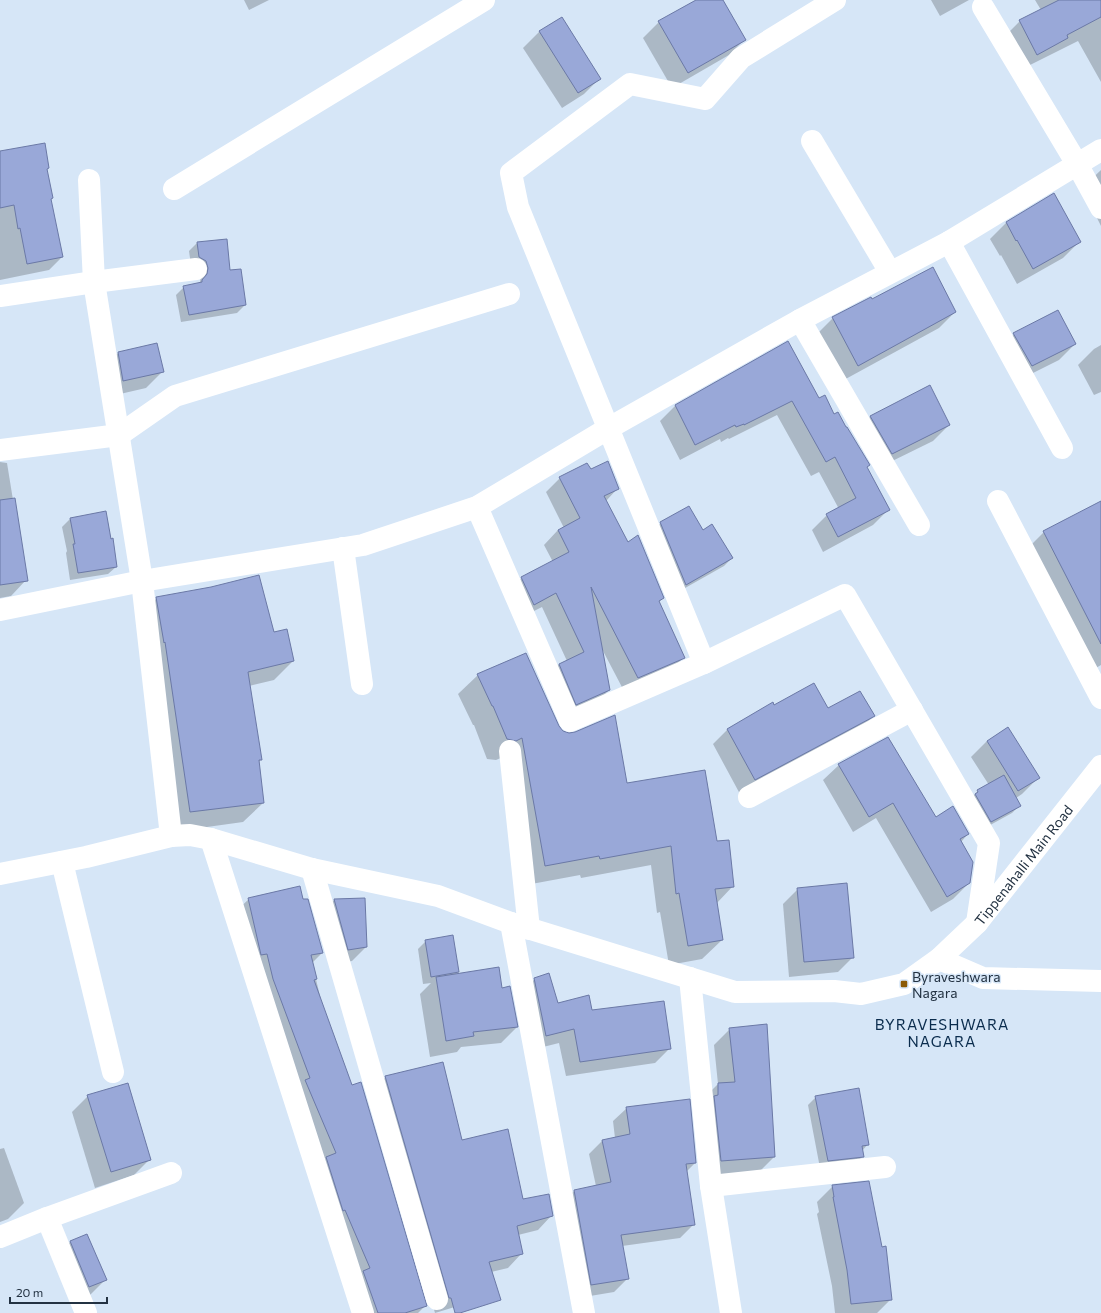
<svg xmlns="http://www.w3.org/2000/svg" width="1101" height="1313" font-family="Commissioner,sans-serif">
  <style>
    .shadow { fill: #0003 }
    .building { fill: #99a8d8; stroke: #6b79a6 }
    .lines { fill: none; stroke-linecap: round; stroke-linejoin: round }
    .street { stroke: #fff; stroke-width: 22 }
    .secondary { stroke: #fff; stroke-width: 22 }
    .poi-dot { fill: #8c5a05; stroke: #d6e6f7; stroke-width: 1.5 }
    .labels { text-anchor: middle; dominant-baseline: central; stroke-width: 3; stroke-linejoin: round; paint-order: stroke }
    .street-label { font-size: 14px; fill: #233242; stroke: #d6e6f7 }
    .poi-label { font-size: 14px; fill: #233242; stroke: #d6e6f7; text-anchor: start }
    .neighbourhood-label { font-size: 15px; letter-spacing: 1px; fill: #0a2c4d; stroke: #d6e6f7 }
  </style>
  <rect width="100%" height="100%" fill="#d6e6f7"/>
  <g class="shadow">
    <polygon points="244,0 269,0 249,10"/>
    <polygon points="698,0 722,0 745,39 729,55 672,88 643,38 659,22"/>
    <polygon points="931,0 969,0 940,16"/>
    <polygon points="1035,0 1101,0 1101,82 1078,41 1020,70 1004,37 1020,21 1041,10"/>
    <polygon points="561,19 600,78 584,94 562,108 523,48 539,32"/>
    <polygon points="0,152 48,168 46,170 50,200 62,257 49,270 0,280"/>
    <polygon points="1101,170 1101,226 1082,188"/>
    <polygon points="1054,194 1079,242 1063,258 1017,284 1001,255 1000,256 990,239 1006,223"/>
    <polygon points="197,243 229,272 245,305 237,313 181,322 176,295 184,287 199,284 200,282 201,276 191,265 189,251"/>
    <polygon points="871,298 871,300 955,312 939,328 842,381 817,334 833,318"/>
    <polygon points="1014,334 1075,344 1059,360 1015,382 998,350"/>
    <polygon points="1101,345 1101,392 1094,395 1078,365 1094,349"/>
    <polygon points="118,353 162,372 146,388 107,397 102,369"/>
    <polygon points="818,400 834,415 866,467 889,509 873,525 823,552 812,530 827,515 839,509 819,472 811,476 777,415 729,439 728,438 721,442 720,439 680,460 660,421 675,406"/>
    <polygon points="871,416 949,425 933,441 876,469 855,432"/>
    <polygon points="0,462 7,463 26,580 11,596 0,598"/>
    <polygon points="590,471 618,488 606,501 627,543 663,598 659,602 684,657 669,672 624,691 602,649 609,690 595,704 562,718 545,679 559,664 567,661 542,607 520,618 507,592 522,578 553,562 544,545 558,530 564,528 546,492 560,478"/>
    <polygon points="1101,502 1101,665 1089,672 1028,548 1044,532"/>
    <polygon points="105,512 116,567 108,574 70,580 66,553 67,551 62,527 70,519"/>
    <polygon points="661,523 732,558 724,566 678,592 653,531"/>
    <polygon points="157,598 293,661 274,680 249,686 261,760 258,762 263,803 243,822 171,832 137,618"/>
    <polygon points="478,675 558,727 562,732 627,784 716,842 733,886 716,904 722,940 702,959 669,965 660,912 657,913 651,865 581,878 580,875 526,885 503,757 496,760 487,759 474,725 473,725 458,694"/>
    <polygon points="772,704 774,706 827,709 874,716 859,730 740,794 713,744 727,730"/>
    <polygon points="987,741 1038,778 1022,794 1016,798 1020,805 1012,813 983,829 970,799 978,791 989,785 971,757"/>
    <polygon points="839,765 935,818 968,834 961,842 969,883 953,899 931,912 876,818 853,832 823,780"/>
    <polygon points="798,889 853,957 838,972 789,977 783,904"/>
    <polygon points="249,899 302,900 322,953 312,963 322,1004 426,1305 418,1313 359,1313 234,913"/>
    <polygon points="364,899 366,947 352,961 334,964 320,914 334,900"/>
    <polygon points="426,941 458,972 455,975 501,990 517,1027 501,1043 461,1047 457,1052 430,1057 420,994 431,983 423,984 418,949"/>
    <polygon points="535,979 558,1004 591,1011 670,1048 655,1063 566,1076 559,1043 531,1050 520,993"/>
    <polygon points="730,1029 774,1157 758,1173 705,1177 702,1100 718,1084 714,1045"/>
    <polygon points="386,1077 523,1201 552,1215 538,1230 518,1235 522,1253 508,1268 491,1272 481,1299 435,1313 371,1091"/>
    <polygon points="88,1096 150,1159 134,1175 95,1188 72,1112"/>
    <polygon points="816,1097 868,1144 862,1151 863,1156 855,1164 820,1168 808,1105"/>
    <polygon points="627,1108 695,1163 686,1172 693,1225 680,1238 622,1246 628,1278 614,1292 578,1298 561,1204 574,1191 596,1186 589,1154 602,1141 615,1138 613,1121"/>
    <polygon points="4,1148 24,1203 8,1219 0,1222 0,1149"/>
    <polygon points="833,1186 891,1299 877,1313 835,1313 832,1286 817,1214 819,1212 817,1202"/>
    <polygon points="70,1242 105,1280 89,1296 54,1258"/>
  </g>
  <g class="building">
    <polygon points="696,0 723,0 746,40 688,73 658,21"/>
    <polygon points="1059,0 1101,0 1101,17 1067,35 1068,38 1037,55 1019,20"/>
    <polygon points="562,17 601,79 578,93 539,31"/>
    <polygon points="45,143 49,168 47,169 53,198 51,199 63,257 27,264 20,228 18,229 14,205 0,208 0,151"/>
    <polygon points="1054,193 1081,242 1033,269 1017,240 1016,241 1006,222"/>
    <polygon points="227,239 230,270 241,269 246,305 189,315 183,286 202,282 202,280 207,274 208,268 206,261 199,257 197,242"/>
    <polygon points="933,267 956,312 858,366 832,317 871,297 872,299"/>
    <polygon points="1058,310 1076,344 1032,366 1013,333"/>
    <polygon points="788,341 819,398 825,395 834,414 838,412 846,427 847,427 870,465 867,467 890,510 838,537 826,514 856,498 835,457 826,462 792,401 744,425 744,424 736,427 735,425 695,445 675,405"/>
    <polygon points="157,343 164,372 123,381 118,352"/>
    <polygon points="930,385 950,425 892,454 870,416"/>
    <polygon points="608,461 619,489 604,496 628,542 638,535 664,598 659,601 685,658 638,678 591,587 610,690 576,705 559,664 584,652 556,593 534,605 521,577 569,552 558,530 580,518 559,477 587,463 591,469"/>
    <polygon points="15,498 28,581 0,585 0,500"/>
    <polygon points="1101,501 1101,644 1043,531"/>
    <polygon points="689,506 703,530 712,524 733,558 686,585 660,522"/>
    <polygon points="106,511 111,539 113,538 117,567 78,573 73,544 75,544 70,518"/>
    <polygon points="259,575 274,632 287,629 294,661 248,672 262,760 259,760 264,803 190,812 165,642 164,643 156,597 211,587"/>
    <polygon points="526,653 559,726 563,731 569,733 575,732 615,715 627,783 705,770 717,841 729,840 734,887 715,889 723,940 688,946 679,893 676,894 671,846 600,859 599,856 545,866 522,738 516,741 507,739 493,706 492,706 477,674"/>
    <polygon points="814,683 828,708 860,691 875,716 755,780 727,729 773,702 774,705"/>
    <polygon points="1008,727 1040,778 1018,791 987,741"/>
    <polygon points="888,737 936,817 953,806 969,834 960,839 973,862 970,883 947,897 893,803 869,817 838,764"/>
    <polygon points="1004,775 1021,806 991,822 975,794 978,792 977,790"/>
    <polygon points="847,883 854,958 804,962 797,888"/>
    <polygon points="300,886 303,899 308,899 323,953 311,955 317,979 314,980 352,1085 361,1082 427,1306 405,1313 378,1313 363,1271 370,1268 345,1210 343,1211 326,1157 336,1153 305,1080 310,1078 273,979 267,954 261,955 248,898"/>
    <polygon points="365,898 367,947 348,950 334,899"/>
    <polygon points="453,935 459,972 431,977 425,940"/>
    <polygon points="499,967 502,988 510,986 518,1027 473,1032 474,1036 446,1041 436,977"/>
    <polygon points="549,973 558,1003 589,995 592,1010 664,1001 671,1049 580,1062 574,1029 546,1036 534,978"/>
    <polygon points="767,1024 775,1157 721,1161 714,1096 718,1095 718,1083 735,1082 729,1028"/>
    <polygon points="443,1062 462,1140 508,1129 523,1199 549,1194 553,1216 517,1226 523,1254 489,1262 501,1300 460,1313 455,1313 451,1298 449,1298 385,1076"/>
    <polygon points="128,1083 151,1160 111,1172 87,1095"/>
    <polygon points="859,1088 869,1145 862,1146 864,1157 828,1161 815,1096"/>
    <polygon points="690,1099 696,1163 686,1164 695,1225 621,1235 629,1279 591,1285 574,1190 611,1182 602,1140 630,1134 626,1107"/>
    <polygon points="869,1181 882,1247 886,1246 892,1300 851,1304 847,1270 833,1197 834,1197 832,1185"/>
    <polygon points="87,1234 107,1280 89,1287 70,1241"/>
  </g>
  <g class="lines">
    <g class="street">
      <polyline points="983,7 1077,164 1101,208"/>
      <polyline points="812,141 890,272"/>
      <polyline points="89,180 94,282 142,581 171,836"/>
      <polyline points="174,189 484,0"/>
      <polyline points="949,242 1062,448"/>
      <polyline points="0,296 94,282 196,269"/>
      <polyline points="800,320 919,525"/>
      <polyline points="0,450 119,435 175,396 509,294"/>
      <polyline points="998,501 1101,698"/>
      <polyline points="477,507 570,721 704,663 845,595 989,843 977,923"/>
      <polyline points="343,548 362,684"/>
      <polyline points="0,610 142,581 363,545 477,507 609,428 800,320 949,242 1101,150"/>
      <polyline points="704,663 518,207 511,173 630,84 705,99 741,58 835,0"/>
      <polyline points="510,751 529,929"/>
      <polyline points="749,797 912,710"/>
      <polyline points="211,839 363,1313"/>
      <polyline points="62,862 113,1072"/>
      <polyline points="312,869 437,1299"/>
      <polyline points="511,923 584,1313"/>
      <polyline points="939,959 983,978 1101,981"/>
      <polyline points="690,978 711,1186 731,1313"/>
      <polyline points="711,1186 885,1167"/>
      <polyline points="47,1218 86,1313"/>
      <polyline points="0,1237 47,1218 171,1173"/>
    </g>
    <path class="secondary" id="s1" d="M0 874 86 857 171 836 190 835 211 839 312 869 438 896 511 923 735 992 834 991 861 994 904 984 939 959 977 923 1101 766"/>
  </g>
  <rect class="poi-dot" x="900" y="980" width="8" height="8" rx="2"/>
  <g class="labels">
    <g class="street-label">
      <text stroke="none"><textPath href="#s1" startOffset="1102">Tippenahalli Main Road</textPath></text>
    </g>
    <g class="poi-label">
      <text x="912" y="976">Byraveshwara<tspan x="912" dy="16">Nagara</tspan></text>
    </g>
    <g class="neighbourhood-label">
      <text x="942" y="1024">BYRAVESHWARA<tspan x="942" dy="17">NAGARA</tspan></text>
    </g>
  </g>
  <path d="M10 1297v6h97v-6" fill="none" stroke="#233242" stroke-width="2"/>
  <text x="16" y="1297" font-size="12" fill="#233242" stroke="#d6e6f7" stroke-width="3" paint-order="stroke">20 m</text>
</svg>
